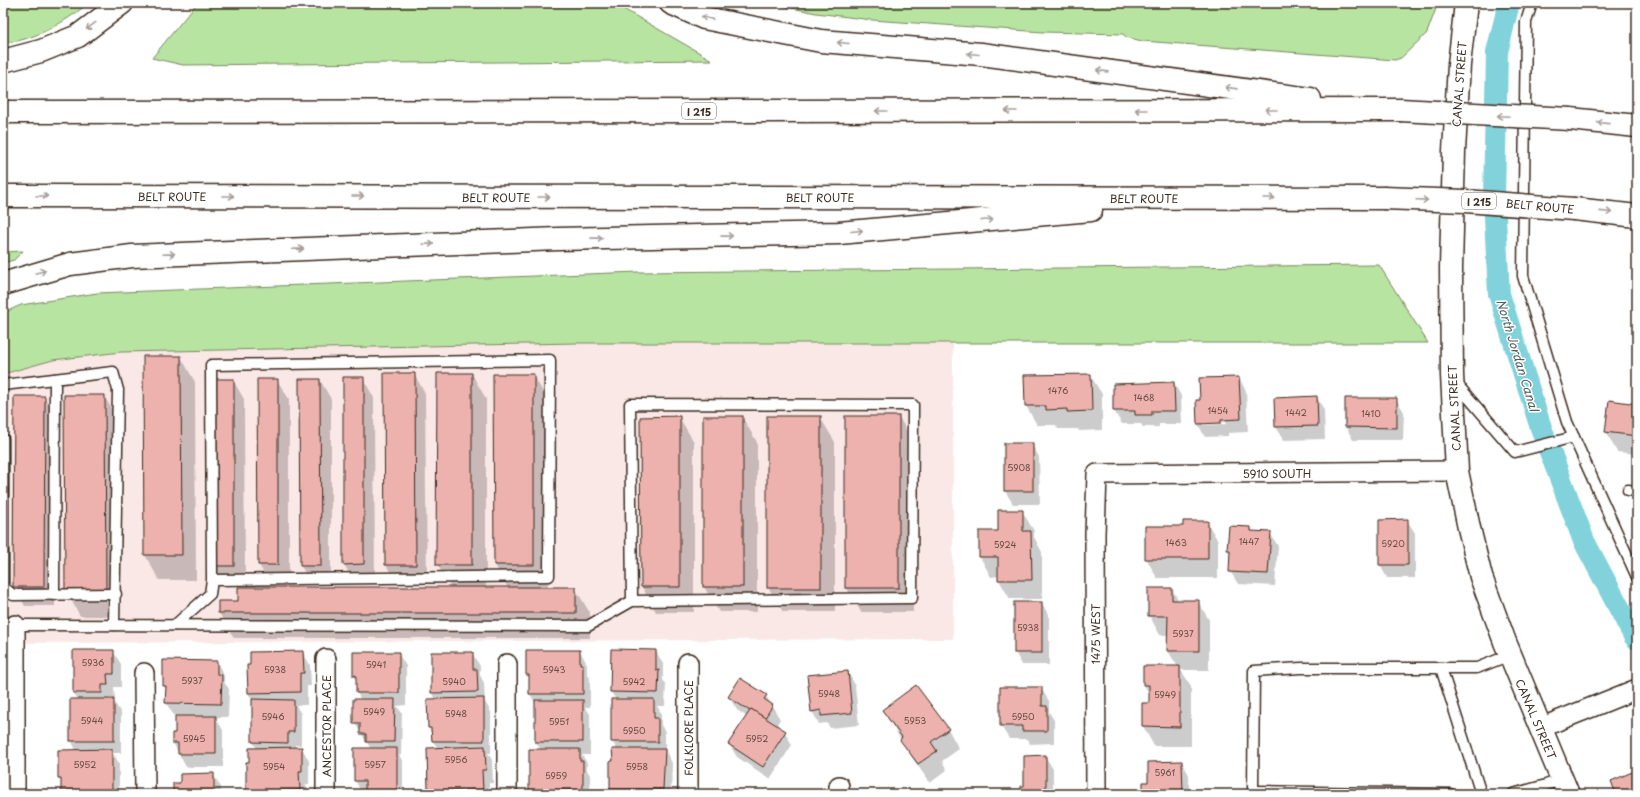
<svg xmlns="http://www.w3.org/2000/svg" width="1640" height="797" font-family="'Playpen Sans',sans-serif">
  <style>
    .built { fill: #fae8e7 }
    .green { fill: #b8e4a2; stroke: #7a8760 }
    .shadow { fill: #0003; fill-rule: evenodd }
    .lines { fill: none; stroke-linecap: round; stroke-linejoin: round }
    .canal { stroke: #81d2db; stroke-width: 22 }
    .building { fill: #eeb2ae; stroke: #3b2a1e }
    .service-casing { stroke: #3b2a1e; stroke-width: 13 }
    .minor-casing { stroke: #3b2a1e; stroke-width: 22 }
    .tertiary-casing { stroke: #3b2a1e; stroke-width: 25 }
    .motorway-casing { stroke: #3b2a1e; stroke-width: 25 }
    .service { stroke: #fff; stroke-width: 10 }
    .minor { stroke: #fff; stroke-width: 19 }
    .tertiary { stroke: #fff; stroke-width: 22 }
    .motorway { stroke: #fff; stroke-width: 22 }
    .motorway-bridge-casing { stroke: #3b2a1e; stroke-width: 25; stroke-linecap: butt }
    .motorway-bridge { stroke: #fff; stroke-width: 22 }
    .oneway { stroke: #a79f9a }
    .labels { text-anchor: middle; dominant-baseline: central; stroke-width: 3; stroke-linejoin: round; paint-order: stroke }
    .number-label { font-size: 9px; fill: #684c42 }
    .shield { fill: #fff; stroke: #766a62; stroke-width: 1 }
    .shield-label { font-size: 10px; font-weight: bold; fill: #3b2a1e }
    .street-label { font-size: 11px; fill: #3b2a1e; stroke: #fff }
    .water-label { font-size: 12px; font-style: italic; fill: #505c57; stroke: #fff }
  </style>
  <rect width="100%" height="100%" fill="#fff"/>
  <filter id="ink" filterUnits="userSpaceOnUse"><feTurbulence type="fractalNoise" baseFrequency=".025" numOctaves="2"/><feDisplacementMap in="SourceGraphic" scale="8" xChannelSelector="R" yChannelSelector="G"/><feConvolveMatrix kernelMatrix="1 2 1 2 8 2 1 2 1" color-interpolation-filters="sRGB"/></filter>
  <g filter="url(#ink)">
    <polygon class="built" points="577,343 953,343 953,639 3,643 3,374 53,360 121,352"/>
    <g class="green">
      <path d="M3 3H89C65 22 34 41 3 43Z"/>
      <polygon points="197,3 613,3 712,60 183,65 152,58"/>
      <polygon points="767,3 1438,3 1427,33 1401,58 1395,60 1142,41 1126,37 1123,34 1043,32 872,20 816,13"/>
      <polygon points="23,251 14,260 3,263 3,252"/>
      <polygon points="1379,265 1428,343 577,343 121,352 53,360 3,374 3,313 21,305 97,293 638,272"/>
    </g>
    <g class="shadow">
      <polygon points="181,357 195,382 196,580 159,580 145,555"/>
      <polygon points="414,374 425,393 427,584 397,584 386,565"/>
      <polygon points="472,374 486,399 486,588 508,588 495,565 533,375 548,400 548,588 575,588 590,613 590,638 234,638 219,613 451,588 437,564"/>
      <polygon points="1090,375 1102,394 1102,430 1079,431 1078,429 1058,429 1056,425 1037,425 1026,406"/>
      <polygon points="363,378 374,398 375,583 355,584 344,564"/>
      <path d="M1239 378 1246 391 1248 432 1228 433V436L1205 437 1198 424 1197 401H1201ZM1226 422V424L1203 425V423Z"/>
      <polygon points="233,380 244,399 245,585 225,585 214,565"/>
      <polygon points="277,380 289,399 289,584 270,584 259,565"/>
      <polygon points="320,380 331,399 331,585 312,585 301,566"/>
      <polygon points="1174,383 1181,396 1182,424 1159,424 1159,427 1143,427 1141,424 1122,424 1114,411"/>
      <polygon points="104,396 119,421 119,616 80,616 66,591"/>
      <polygon points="15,397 44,397 55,416 55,606 25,606 14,587"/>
      <polygon points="1317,397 1324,410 1325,439 1284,440 1276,427"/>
      <polygon points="1396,399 1404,412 1403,440 1353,440 1346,427"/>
      <polygon points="1610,401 1637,405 1637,454 1617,452 1606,432"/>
      <polygon points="679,417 694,442 694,612 656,612 642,587 641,418"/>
      <polygon points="704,417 742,417 757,442 757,612 719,612 704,587"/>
      <polygon points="820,417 835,442 835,612 783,612 768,587"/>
      <polygon points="899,417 913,442 913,612 861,612 846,587"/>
      <polygon points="1005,444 1032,444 1039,457 1040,504 1013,504 1005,491"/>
      <polygon points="1022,511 1034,531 1034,537 1042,552 1042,599 1010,599 999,580 999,576 991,577 980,557 980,532 999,532"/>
      <polygon points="1407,520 1415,533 1415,578 1387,578 1380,565"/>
      <polygon points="1207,522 1218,541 1218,578 1157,578 1146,558"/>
      <polygon points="1251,528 1253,532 1270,533 1278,546 1275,586 1238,584 1230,571 1231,555 1228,550"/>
      <polygon points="1172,589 1179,601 1198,601 1209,620 1209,670 1181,670 1191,686 1191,746 1154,746 1143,726 1143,704 1150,704 1150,695 1144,685 1178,667 1168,651 1169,635 1160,635 1149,615"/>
      <polygon points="1042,603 1049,616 1049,665 1022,665 1015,652"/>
      <polygon points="612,650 656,651 663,664 663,680 666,684 665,706 657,706 661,713 661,725 665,732 665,750 672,763 671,794 613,794 611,789 611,762 614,762 617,750 612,741 616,700 611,692"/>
      <path d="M74 651H113L121 664V687H114L115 698H109V700H113L121 713V753H113L119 763V794H63L62 791V783L59 778V751L76 750 71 740 78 700 74 693ZM67 790H117V792H67Z"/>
      <polygon points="580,651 587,664 587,673 590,678 590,707 585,707 590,714 590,755 582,755 587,763 587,770 590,775 590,794 532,794 530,789 541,750 536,742 536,704 530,694 530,679 527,674"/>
      <polygon points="303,652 310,665 311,686 307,686 307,705 296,705 301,714 301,745 295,745 295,748 302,748 309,761 309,784 306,784 307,794 249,794 247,790 250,763 257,749 253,742 253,701 248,693"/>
      <polygon points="398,653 406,666 406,705 397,706 402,713 401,755 399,755 403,762 403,794 362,794 355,780 371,749 354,722 361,700 357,693 357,680 354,675"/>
      <polygon points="472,653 480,666 480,675 484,683 485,702 491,712 491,753 488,753 492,760 493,783 489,783 489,794 431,794 429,791 437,748 433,741 433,735 429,728 436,700 432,692"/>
      <polygon points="217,662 224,676 224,682 229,689 228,717 215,717 223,730 223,767 186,767 173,743 173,734 176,734 176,716 174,716 166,703 166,690 164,685"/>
      <polygon points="848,672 855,685 859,725 830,728 827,723 819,724 812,711"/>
      <polygon points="1001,688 1041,688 1049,701 1049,712 1054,720 1054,743 1030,744 1028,739 1009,739 1001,726"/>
      <polygon points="766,696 780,719 776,726 785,732 792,745 770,779 737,757 729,744 747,717 737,710 729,697"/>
      <polygon points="883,711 948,729 959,749 942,761 947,770 930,783 913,759"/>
      <polygon points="1045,756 1053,769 1053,794 1022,794"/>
      <polygon points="1182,762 1189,775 1189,794 1144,794 1149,783"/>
      <polygon points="213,774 221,787 221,794 174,794 181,784"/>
    </g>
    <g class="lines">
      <polyline class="canal" points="1509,3 1497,52 1494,199 1499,294 1540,425 1584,541 1634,636 1637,639"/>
    </g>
    <g class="building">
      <polygon points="143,356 181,356 182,555 144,555"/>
      <polygon points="384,373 415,373 416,565 385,565"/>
      <polygon points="437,373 472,373 472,565 436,565"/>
      <polygon points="493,374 534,374 534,565 494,565"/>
      <polygon points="1091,374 1092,411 1067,412 1067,409 1046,410 1046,406 1025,406 1024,375"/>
      <polygon points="343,377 364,377 364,564 343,565"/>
      <polygon points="1239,377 1241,419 1221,420 1221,423 1197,424 1196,400 1200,400 1199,378"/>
      <rect x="213" y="379" width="21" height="187"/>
      <polygon points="257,379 278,379 278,565 258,565"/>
      <polygon points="299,379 320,379 321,566 300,566"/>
      <polygon points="1174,382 1175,411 1152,411 1152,415 1135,415 1135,411 1113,411 1113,384"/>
      <polygon points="64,395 105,395 106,591 65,591"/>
      <polygon points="14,396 45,396 44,587 13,587"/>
      <polygon points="1317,396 1318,426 1275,427 1274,398"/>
      <polygon points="1345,398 1397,398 1397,428 1345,427"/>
      <polygon points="1609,400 1637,404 1637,436 1605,432"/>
      <polygon points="680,416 680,587 641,587 640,417"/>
      <rect x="703" y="416" width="40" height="171"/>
      <rect x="767" y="416" width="54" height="172"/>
      <rect x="845" y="416" width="54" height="172"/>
      <rect x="1004" y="443" width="29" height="48"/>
      <polygon points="998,510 1023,510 1023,531 1031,531 1032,580 998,580 998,557 979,557 979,531 998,531"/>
      <polygon points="1408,519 1408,565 1379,565 1379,520"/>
      <polygon points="1183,521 1208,521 1208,559 1145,559 1145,526 1183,526"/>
      <polygon points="1229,526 1251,527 1251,531 1271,532 1268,574 1229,572 1230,550 1227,550"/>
      <polygon points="238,587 576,587 576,613 218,613 218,601 238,601"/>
      <polygon points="1148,588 1172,588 1172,600 1199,600 1199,651 1167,651 1168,616 1148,616"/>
      <rect x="1014" y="602" width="28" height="51"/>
      <polygon points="611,649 656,650 656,670 659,670 658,693 610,692"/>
      <polygon points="73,650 114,650 114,674 107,674 108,685 102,685 102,693 73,693"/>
      <polygon points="526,650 580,650 580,664 583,664 583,694 529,694 529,675 526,675"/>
      <polygon points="303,651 304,673 300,673 300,692 248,693 247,665 250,665 250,652"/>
      <polygon points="353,652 399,652 399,693 356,693 356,675 353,676"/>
      <polygon points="431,652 473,652 473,669 477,669 478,692 431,693"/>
      <polygon points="163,660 217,661 217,674 222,675 221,704 165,703 166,686 163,686"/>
      <polygon points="1143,666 1180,666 1180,727 1142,726 1142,703 1149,703 1149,685 1143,685"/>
      <polygon points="848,671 852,713 821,716 821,710 811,712 807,675"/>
      <polygon points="740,678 767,695 764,699 773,705 765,718 751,709 750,711 728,697"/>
      <polygon points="916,685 949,729 931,742 937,751 918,764 900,740 902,737 882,710"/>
      <polygon points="1000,687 1042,687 1042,706 1047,706 1047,731 1022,731 1022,726 1000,726"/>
      <polygon points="484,698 484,741 432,741 431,728 428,728 427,699"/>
      <rect x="70" y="699" width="44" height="42"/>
      <polygon points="252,699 294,700 294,732 288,732 288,743 252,742"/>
      <polygon points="353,699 395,699 394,742 366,742 366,734 360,734 360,723 353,723"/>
      <polygon points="611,699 654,699 654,718 658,718 658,742 611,742"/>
      <rect x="535" y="700" width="48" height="42"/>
      <polygon points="751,709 786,731 763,767 728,744"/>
      <polygon points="175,716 216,716 216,754 178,754 178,743 172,743 172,733 175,733"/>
      <polygon points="485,746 486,770 482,770 483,790 428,791 427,748"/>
      <polygon points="302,747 302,771 299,771 300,790 246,791 246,762 249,762 249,748"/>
      <polygon points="354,748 397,748 397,791 365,791 365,781 354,781"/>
      <polygon points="112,749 112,791 61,791 61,778 58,778 58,750"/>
      <polygon points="529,749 580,749 580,761 583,761 583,790 529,790"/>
      <polygon points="612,749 665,749 663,789 610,789 610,761 613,761"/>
      <polygon points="1046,755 1046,794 1021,794 1021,786 1024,786 1024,756"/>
      <polygon points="1182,761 1183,794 1143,794 1143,782 1148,782 1148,762"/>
      <polygon points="1637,770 1637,794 1616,794 1611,781"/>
      <polygon points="214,773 214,794 173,794 173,783 180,783 180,774"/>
    </g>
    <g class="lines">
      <g class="service-casing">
        <g id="service">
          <polyline points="1532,3 1526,22 1523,276 1567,422 1637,577"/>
          <polyline points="1456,383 1515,452 1574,437"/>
          <polyline points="3,385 113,372 118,390 114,625"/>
          <polyline points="3,439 3,587 13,595 116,594"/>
          <polyline points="1628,490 1637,491"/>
          <polyline points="54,595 55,379"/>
          <polyline points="15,625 588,626 632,601 630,404 913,405 912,598 632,601"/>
          <polyline points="175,625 210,594 212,580 211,365 550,360 549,576 212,580"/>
          <polyline points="1441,668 1481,794"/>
          <polyline points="3,718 15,718"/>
          <polyline points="1253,791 1254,671 1301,668 1477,668 1510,655"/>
          <polyline points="1253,794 1253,791 1450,794"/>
          <polyline points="1513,794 1546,785 1562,779"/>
        </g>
      </g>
      <g class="minor-casing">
        <g id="minor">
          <polyline points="15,625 15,794"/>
          <polyline points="326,659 326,794"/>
          <polyline points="688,663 688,794"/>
          <polyline points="507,664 507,794"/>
          <polyline points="144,673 145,794"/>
          <polyline points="1540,728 1637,689"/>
          <polyline points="839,794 839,786"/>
          <polyline points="1096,794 1095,534 1097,474 1457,471"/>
        </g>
      </g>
      <g class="tertiary-casing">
        <polyline id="tertiary" points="1466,3 1459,65 1454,151 1451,268 1452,375 1457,471 1469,528 1481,577 1505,642 1568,794"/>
      </g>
      <g class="motorway-casing">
        <g id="motorway">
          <polyline points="671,3 704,18 821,41 981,54 1310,99"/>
          <polyline points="3,61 41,51 78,36 122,3"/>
          <polyline points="3,112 1400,110"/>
          <polyline points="1570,119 1637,126"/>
          <polyline points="3,196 1383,198"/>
          <polyline points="1574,209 1637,216"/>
          <polyline points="3,284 70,264 132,256 558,239 839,233 1091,210"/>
        </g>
      </g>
      <use href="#service" class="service"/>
      <use href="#minor" class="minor"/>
      <use href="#tertiary" class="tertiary"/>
      <use href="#motorway" class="motorway"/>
      <g class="motorway-bridge-casing">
        <g id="motorway-bridge">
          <polyline points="1400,110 1570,119"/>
          <polyline points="1383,198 1465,201 1574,209"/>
        </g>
      </g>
      <use href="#motorway-bridge" class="motorway-bridge"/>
    </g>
    <defs><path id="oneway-shaft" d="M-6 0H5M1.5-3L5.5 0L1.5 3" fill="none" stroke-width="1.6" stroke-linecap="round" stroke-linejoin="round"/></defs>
    <g class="oneway">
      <use href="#oneway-shaft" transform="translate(707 18) rotate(-165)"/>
      <use href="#oneway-shaft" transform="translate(91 26) rotate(144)"/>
      <use href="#oneway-shaft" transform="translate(843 43) rotate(-175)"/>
      <use href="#oneway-shaft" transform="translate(973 54) rotate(-175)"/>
      <use href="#oneway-shaft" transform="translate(1102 71) rotate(-172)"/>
      <use href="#oneway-shaft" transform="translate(1231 88) rotate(-172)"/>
      <use href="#oneway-shaft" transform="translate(1141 110) rotate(180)"/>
      <use href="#oneway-shaft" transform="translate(1271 110) rotate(180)"/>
      <use href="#oneway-shaft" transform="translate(881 111) rotate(180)"/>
      <use href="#oneway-shaft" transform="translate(1011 111) rotate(180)"/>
      <use href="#oneway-shaft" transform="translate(1503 116) rotate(-177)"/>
      <use href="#oneway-shaft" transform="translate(1603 123) rotate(-174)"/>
      <use href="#oneway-shaft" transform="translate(42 196)"/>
      <use href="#oneway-shaft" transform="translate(228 196)"/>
      <use href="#oneway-shaft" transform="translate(358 196)"/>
      <use href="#oneway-shaft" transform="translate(544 197)"/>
      <use href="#oneway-shaft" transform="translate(1269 198)"/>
      <use href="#oneway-shaft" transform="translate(1422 200) rotate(2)"/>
      <use href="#oneway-shaft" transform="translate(1606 212) rotate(6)"/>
      <use href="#oneway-shaft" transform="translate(987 220) rotate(-5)"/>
      <use href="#oneway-shaft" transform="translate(857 231) rotate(-5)"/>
      <use href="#oneway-shaft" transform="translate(727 236) rotate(-1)"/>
      <use href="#oneway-shaft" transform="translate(597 238) rotate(-1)"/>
      <use href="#oneway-shaft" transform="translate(428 244) rotate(-2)"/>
      <use href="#oneway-shaft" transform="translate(298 249) rotate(-2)"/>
      <use href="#oneway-shaft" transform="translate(169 254) rotate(-2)"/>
      <use href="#oneway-shaft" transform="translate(40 272) rotate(-15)"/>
    </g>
  </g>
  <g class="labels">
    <g class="number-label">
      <text x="1058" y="390">1476</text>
      <text x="1144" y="397">1468</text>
      <text x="1218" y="410">1454</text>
      <text x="1296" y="412">1442</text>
      <text x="1371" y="413">1410</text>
      <text x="1019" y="467">5908</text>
      <text x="1249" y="541">1447</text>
      <text x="1176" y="542">1463</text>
      <text x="1393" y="543">5920</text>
      <text x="1005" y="544">5924</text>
      <text x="1028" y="627">5938</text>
      <text x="1183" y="633">5937</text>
      <text x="93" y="662">5936</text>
      <text x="376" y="664">5941</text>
      <text x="275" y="669">5938</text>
      <text x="554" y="669">5943</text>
      <text x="192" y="680">5937</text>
      <text x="454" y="681">5940</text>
      <text x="634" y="681">5942</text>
      <text x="829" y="693">5948</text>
      <text x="1165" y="694">5949</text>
      <text x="374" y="711">5949</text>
      <text x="456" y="713">5948</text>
      <text x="273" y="716">5946</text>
      <text x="1023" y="716">5950</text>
      <text x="92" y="720">5944</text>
      <text x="915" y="720">5953</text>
      <text x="559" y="721">5951</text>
      <text x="634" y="730">5950</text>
      <text x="194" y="738">5945</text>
      <text x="757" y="738">5952</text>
      <text x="456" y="759">5956</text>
      <text x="85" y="764">5952</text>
      <text x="375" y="764">5957</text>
      <text x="274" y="766">5954</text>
      <text x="637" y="766">5958</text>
      <text x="1165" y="772">5961</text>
      <text x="556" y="775">5959</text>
    </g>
    <g class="shield">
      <rect x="682" y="103" width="34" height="16" rx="3"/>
      <rect x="1462" y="193" width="34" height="16" rx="3"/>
    </g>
    <g class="shield-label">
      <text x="699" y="111">I 215</text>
      <text x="1479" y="201">I 215</text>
    </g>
    <g class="street-label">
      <text transform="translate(1459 84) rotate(-86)">CANAL STREET</text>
      <text x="172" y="196">BELT ROUTE</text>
      <text x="496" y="197">BELT ROUTE</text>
      <text x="820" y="197">BELT ROUTE</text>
      <text x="1144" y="198">BELT ROUTE</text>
      <text transform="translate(1540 206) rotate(5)">BELT ROUTE</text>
      <text transform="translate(1454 408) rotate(-93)">CANAL STREET</text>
      <text x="1277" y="473">5910 SOUTH</text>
      <text transform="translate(1095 634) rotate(-90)">1475 WEST</text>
      <text transform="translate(1536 719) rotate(67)">CANAL STREET</text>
      <text transform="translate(326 726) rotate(-90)">ANCESTOR PLACE</text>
      <text transform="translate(688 728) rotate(-90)">FOLKLORE PLACE</text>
    </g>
    <g class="water-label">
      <text transform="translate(1518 355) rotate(73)">North Jordan Canal</text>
    </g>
  </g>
  <rect width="1640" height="797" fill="none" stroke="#fff" stroke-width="16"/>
  <rect x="8" y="8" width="1624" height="781" fill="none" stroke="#3b2a1e" stroke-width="1.5" filter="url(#ink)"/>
</svg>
